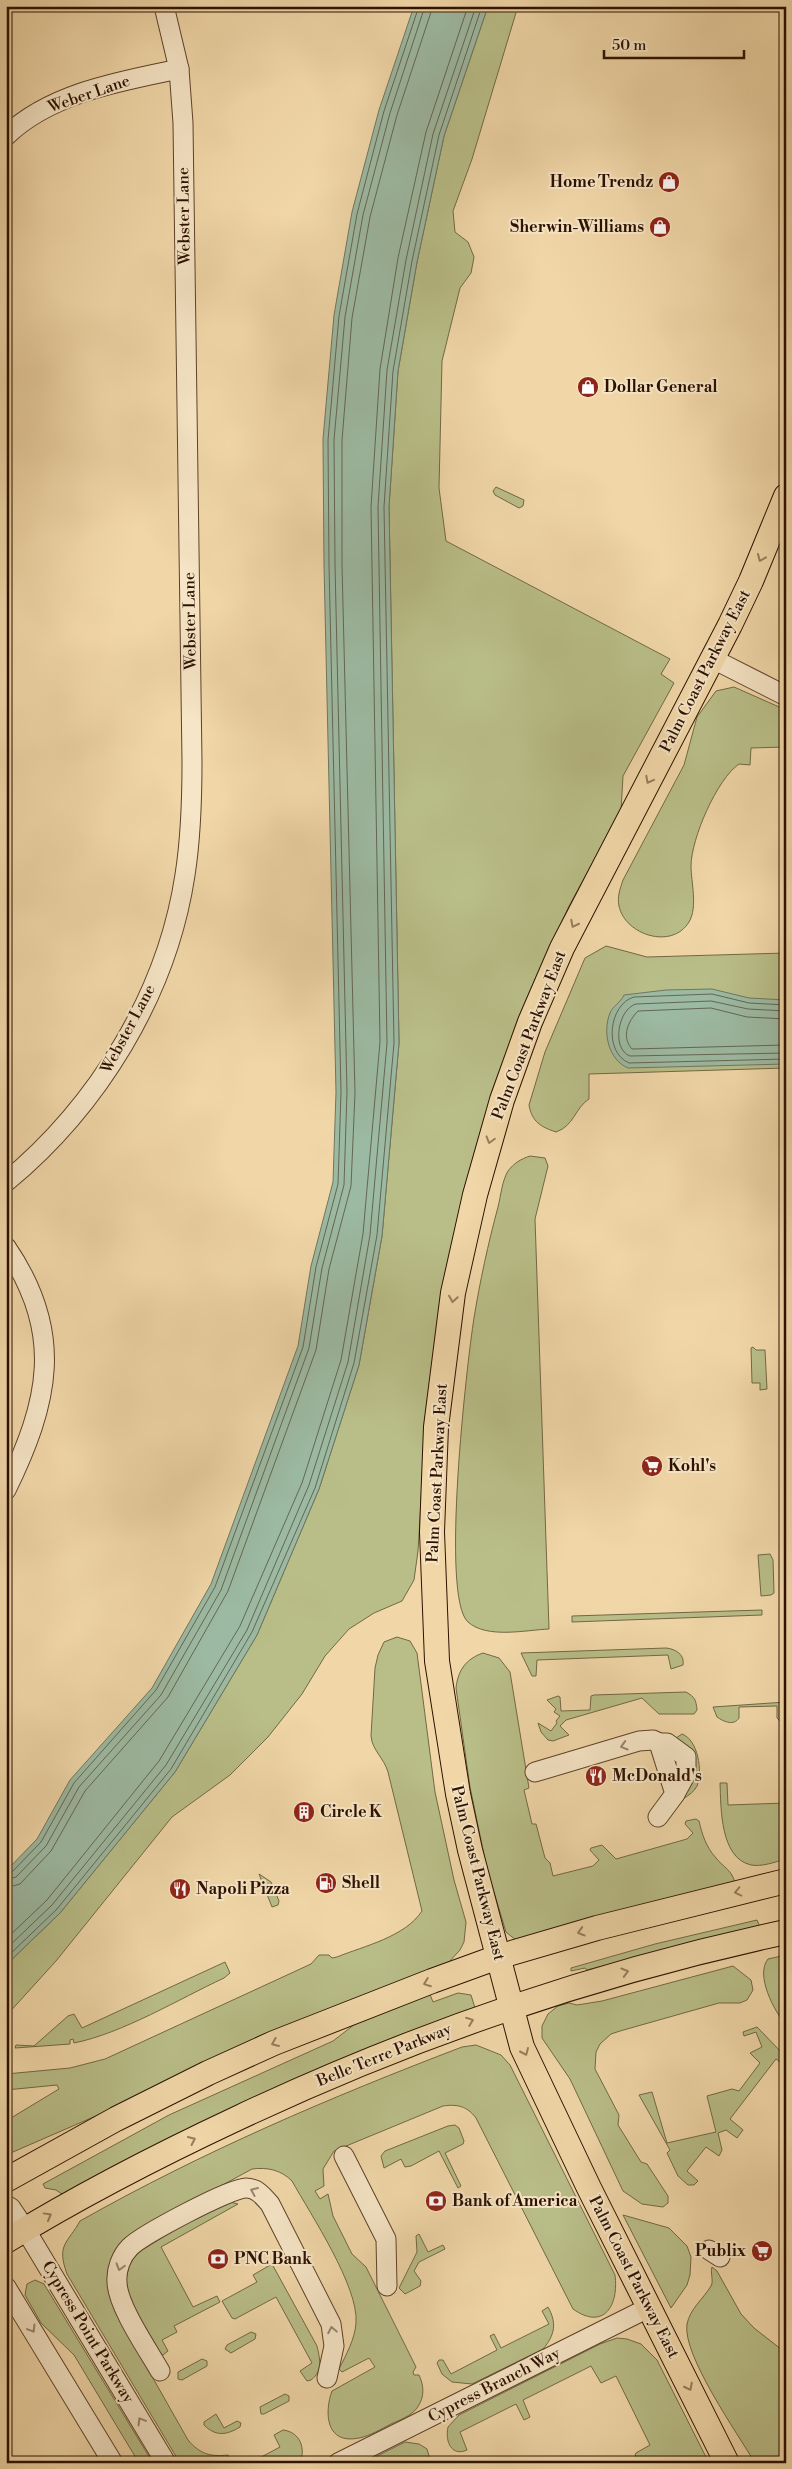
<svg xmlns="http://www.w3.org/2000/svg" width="792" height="2469" font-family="'Libre Bodoni',serif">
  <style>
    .green { fill: #b9be88; stroke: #726844 }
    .water { fill: #9cbaa3; stroke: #6f7662 }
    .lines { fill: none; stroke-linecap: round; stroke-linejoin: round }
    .shore { stroke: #646652; stroke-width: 1 }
    .minor-casing { stroke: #5d422a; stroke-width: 21 }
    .major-casing { stroke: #2c1100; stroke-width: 26 }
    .minor { stroke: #f6e5c6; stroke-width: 19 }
    .major { stroke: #f1d7a8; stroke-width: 24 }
    .oneway { stroke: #987e5c }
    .oneway2 { stroke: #9b866d }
    .labels { text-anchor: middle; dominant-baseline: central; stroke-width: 4; stroke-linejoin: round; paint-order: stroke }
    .street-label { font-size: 16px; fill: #2c1100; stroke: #f6e5c6 }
    .poi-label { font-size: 16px; font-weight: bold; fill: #2c1100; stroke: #f6e5c6; text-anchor: start }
  </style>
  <rect width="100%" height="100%" fill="#f1d7a8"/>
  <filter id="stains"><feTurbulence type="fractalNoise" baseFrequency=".004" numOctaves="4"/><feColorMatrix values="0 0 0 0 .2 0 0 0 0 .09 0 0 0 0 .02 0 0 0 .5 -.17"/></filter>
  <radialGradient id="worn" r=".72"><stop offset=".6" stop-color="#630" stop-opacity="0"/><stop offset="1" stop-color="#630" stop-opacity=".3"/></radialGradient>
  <g class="green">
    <polygon points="488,6 518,6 472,159 453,211 455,232 468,242 474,257 471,273 460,288 442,361 439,488 446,541 670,659 661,674 674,683 623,776 621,811 569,906 532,987 506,1056 424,1452 418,1551 414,1580 402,1601 374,1613 349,1629 325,1656 302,1694 268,1737 230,1775 172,1817 56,1961 6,2016 6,1965 60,1913 175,1772 257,1635 319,1489 359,1365 382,1236 399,1043 389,507 398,371 417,262 444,136"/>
    <polygon points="496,487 524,500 523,506 519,508 495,495 493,491"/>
    <path d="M734 687 786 710V762L785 747 751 748 750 765 739 764C717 779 691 839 691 866 691 882 698 907 689 922 672 950 625 935 619 906 617 897 620 889 623 880L684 765 697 717 716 691Z"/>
    <path d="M606 946 647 957 786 953V1068L589 1074V1099C575 1108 574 1126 556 1132 541 1127 532 1122 529 1105L545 1052 585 958Z"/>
    <path d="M530 1156 545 1158 548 1166 535 1219 549 1629C526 1630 487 1639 468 1622 440 1597 467 1362 474 1318 480 1281 488 1244 498 1207 501 1195 502 1181 508 1171 514 1163 521 1159 530 1156Z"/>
    <polygon points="753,1347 756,1350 765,1350 767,1389 760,1390 760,1383 752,1383 751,1348"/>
    <polygon points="770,1554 773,1560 774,1593 771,1595 761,1596 758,1555"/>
    <polygon points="762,1610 762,1615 572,1622 572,1616"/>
    <path d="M397 1637 410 1641 417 1653 435 1792 454 1880 466 1922 464 1942 460 1950 448 1963 6 2155V2121L59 2089 57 2085 6 2090V2074L70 2068 105 2059 311 1964 319 1955H329L332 1958 337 1957C364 1946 405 1937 422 1911L388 1772C384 1758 372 1750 371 1736L375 1668 378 1655 384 1642Z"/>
    <path d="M666 1648C676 1649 685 1655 683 1665L671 1669 668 1655 537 1660 536 1676H532L521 1653Z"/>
    <path d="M483 1653 499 1658 510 1672 529 1788 524 1790 532 1824H536L545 1858 550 1863 553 1876 593 1866 599 1860 590 1850 591 1848 602 1845 616 1859 687 1839 693 1833 685 1824 686 1821 696 1819 699 1821C702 1834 706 1847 716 1858 724 1868 732 1870 735 1883L517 1941 506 1932 487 1869 470 1787 456 1688C458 1670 466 1659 483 1653Z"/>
    <path d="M686 1692C695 1697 696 1700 697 1710L694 1714H659L642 1698 566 1720 560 1726 569 1735 553 1741 548 1740 541 1732 538 1723 551 1731 557 1723 556 1721 560 1716 554 1712 556 1709 547 1700 558 1696 560 1697 561 1711 590 1710 591 1696 594 1695Z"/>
    <path d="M786 1702V1719L780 1721 777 1718V1706L739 1707V1718C734 1726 724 1722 717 1717L713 1707Z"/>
    <path d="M682 1734C698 1740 703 1771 697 1786 694 1792 689 1795 683 1799H681L676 1738Z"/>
    <path d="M720 1783H727L728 1805 786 1803V1859C775 1862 762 1867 751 1865 720 1858 721 1808 720 1783Z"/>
    <polygon points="259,1874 271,1882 279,1901 278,1905 272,1907"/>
    <polygon points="757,1920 760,1927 587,1970 585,1968 571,1971 571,1968 655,1944"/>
    <path d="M786 1955V2025C774 2011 755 1975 768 1959Z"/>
    <path d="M225 1962 230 1973 224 1978C179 1999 123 2033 74 2043L73 2039 70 2040V2044L15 2048 16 2045 34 2046 68 2016 74 2014 82 2028Z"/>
    <polygon points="733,1966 751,1980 753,1990 747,2000 740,2003 719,2003 620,2031 611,2034 600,2044 596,2052 595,2069 619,2115 618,2125 641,2162 647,2164 668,2196 668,2203 663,2207 642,2204 623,2191 570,2079 542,2038 542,2026 548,2014 558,2006 569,2003 577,2005 602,2001"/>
    <polygon points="429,1992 433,2002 458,1993 471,1995 475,2008 346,2057 241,2103 72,2191 62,2194 56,2190 45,2188 43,2184 169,2115 333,2041 364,2017"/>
    <polygon points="757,2027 784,2055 786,2066 776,2059 730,2119 743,2130 737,2138 726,2130 718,2133 722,2150 719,2156 706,2147 687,2171 698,2181 694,2185 688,2185 678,2176 667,2153 670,2150 639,2095 652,2092 667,2143 716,2132 707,2096 732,2089 739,2091 760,2063 750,2053 762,2047 756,2032 744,2036 743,2032"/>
    <path d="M476 2045 501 2055 510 2065 615 2275C619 2305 604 2331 573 2309L476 2118C467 2106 457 2104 443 2106L334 2151 323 2169 324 2186 315 2191 320 2199 328 2194 333 2216 352 2254 366 2267 416 2367 413 2372 414 2375H419C424 2386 425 2397 417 2408 411 2416 400 2420 391 2424 381 2429 370 2436 359 2438 326 2445 324 2413 332 2391L375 2367 369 2358 342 2372 339 2369C346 2355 355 2339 356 2323 359 2287 311 2215 292 2181 281 2170 268 2167 252 2169L138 2231 108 2284 110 2295 120 2320 188 2440C200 2454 210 2457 228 2455L232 2463H180L67 2274C56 2244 68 2243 80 2221 202 2152 331 2097 462 2047Z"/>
    <polygon points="455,2125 459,2128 464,2141 463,2144 445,2153 461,2186 458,2188 439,2151 411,2166 405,2167 401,2159 384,2168 381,2156 385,2151 448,2126"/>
    <polygon points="230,2202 238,2204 161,2247 193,2307 217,2296 220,2302 174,2326 177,2332 162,2340 168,2351 163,2355 158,2353 128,2296 126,2278 131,2260 147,2245 223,2204"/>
    <polygon points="623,2215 669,2228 687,2246 691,2257 690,2275 687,2285 671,2308"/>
    <polygon points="419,2234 428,2252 443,2245 445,2249 419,2262 414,2271 421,2281 420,2286 405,2294 399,2288 417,2252 416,2236"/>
    <path d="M272 2264 317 2346C320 2359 323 2371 311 2380L307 2381 300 2371 312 2363 276 2297 235 2319 232 2318 222 2301 257 2282 253 2275Z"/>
    <path d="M712 2267 717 2271 741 2314 754 2328 786 2353V2463H755C738 2434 682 2355 687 2324 690 2309 703 2299 711 2286 714 2281 710 2273 712 2267Z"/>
    <polygon points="35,2280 44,2284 153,2463 139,2463 74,2355 41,2323 25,2295 27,2284"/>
    <path d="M548 2307C557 2323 555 2335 543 2349L472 2384 452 2382 442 2374 437 2363 439 2360H443L451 2374 497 2350 490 2336 494 2334 501 2348 549 2324 542 2311Z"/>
    <polygon points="251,2332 256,2334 255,2339 231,2353 225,2349 227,2345"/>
    <path d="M617 2338 627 2339 641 2344 657 2360 709 2463H643L635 2455 636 2453 650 2445 616 2376 601 2383 591 2366 523 2400 530 2417 524 2420 516 2404 460 2432 467 2450C451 2457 445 2441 448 2427L459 2415 600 2344Z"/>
    <polygon points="202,2359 207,2361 207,2366 182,2380 178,2379 178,2372"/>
    <polygon points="285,2394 289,2396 289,2401 264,2414 261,2414 260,2407"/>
    <path d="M216 2414 224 2428 237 2421 241 2423 240 2427C227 2435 216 2437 204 2425V2422Z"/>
    <path d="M283 2430C300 2432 306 2448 300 2463H250L280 2447 274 2435Z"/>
    <polygon points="405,2442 419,2444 427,2449 431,2463 418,2463 415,2457 404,2463 363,2463"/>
  </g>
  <g class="water">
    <polygon points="414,6 488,6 444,136 417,262 398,371 389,507 399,1043 382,1236 359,1365 319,1489 257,1635 175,1772 60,1913 6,1965 6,1871 37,1839 70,1780 152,1688 211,1584 298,1346 311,1266 333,1182 336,1092 324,565 323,439 334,315 352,212 379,110"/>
    <path d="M712 989 749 998 786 1000V1064L628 1068C609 1060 602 1033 610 1013 612 1007 621 1002 624 995L666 990Z"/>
  </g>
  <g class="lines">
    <g class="shore">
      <path d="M786 1005 749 1003 712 994 634 997C609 1004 603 1052 629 1063L786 1059"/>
      <path d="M786 1011 748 1009 711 1001 636 1004C618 1009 611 1049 630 1056L786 1053"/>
      <path d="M786 1019 747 1017 711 1008 638 1011C628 1021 621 1037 632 1049L786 1045"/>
      <polyline points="6,1874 12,1872 41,1842 74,1783 156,1690 215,1587 303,1347 316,1267 338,1184 341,1092 329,565 328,440 339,316 357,214 384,111 419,6"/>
      <polyline points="6,1880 16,1877 46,1846 79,1787 161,1695 221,1590 309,1348 322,1268 344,1185 347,1092 335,565 334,440 345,317 363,215 390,113 425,6"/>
      <polyline points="6,1888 20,1884 51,1851 85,1791 168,1697 228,1591 316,1350 329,1269 351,1186 355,1093 342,565 342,440 352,318 370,217 397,115 433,6"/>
      <polyline points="6,1939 47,1900 159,1761 240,1626 302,1483 341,1360 363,1234 380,1042 371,507 380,369 398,258 426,132 468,6"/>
      <polyline points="6,1949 52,1905 166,1765 247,1630 309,1485 348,1362 370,1235 387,1043 378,507 387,370 406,260 433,134 476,6"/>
      <polyline points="6,1958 57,1909 171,1769 252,1632 315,1488 354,1363 377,1235 394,1043 384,507 393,371 412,261 439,135 482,6"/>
    </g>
    <g class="minor-casing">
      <g id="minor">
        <path d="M6 136C50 93 121 81 179 69"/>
        <polyline points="713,659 786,696"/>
        <path d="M6 1182C98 1106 167 994 185 875 191 837 192 800 192 762L183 123 179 69 164 6"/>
        <path d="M6 1247C65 1333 49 1402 6 1490"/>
        <polyline points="659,1743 667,1743 686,1757 686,1774 675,1794"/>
        <polyline points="535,1772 639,1741 653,1740 659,1743 675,1794 658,1817"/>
        <polyline points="344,2156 386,2239 387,2286"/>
        <polyline points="6,2205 11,2208 25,2229 166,2463"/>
        <polyline points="709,2250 720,2257"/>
        <polyline points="6,2287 113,2463"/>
        <path d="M160 2371C148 2350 117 2305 117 2282 116 2270 121 2256 130 2247 142 2235 230 2188 246 2188 257 2188 263 2196 270 2204L331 2324 334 2346 327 2378"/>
        <polyline points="338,2463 650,2307"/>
      </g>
    </g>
    <g class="major-casing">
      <g id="major">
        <polyline points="6,2180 116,2119 208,2073 274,2043 432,1981 498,1957 597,1928 786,1881"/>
        <path d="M6 2241C81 2195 159 2155 238 2118 416 2034 594 1973 786 1932"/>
        <polyline points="727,2463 589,2188 522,2047 470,1850 458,1794 437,1661 432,1532 436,1427 453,1293 475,1195 502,1100 530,1022 562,948 730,625 751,581 786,496"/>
      </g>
    </g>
    <use href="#minor" class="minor"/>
    <use href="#major" class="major"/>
  </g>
  <defs><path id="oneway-chevron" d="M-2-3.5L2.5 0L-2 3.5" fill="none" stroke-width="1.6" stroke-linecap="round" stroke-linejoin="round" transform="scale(1.25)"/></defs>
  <g class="oneway">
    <use href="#oneway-chevron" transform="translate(761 558) rotate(113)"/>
    <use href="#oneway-chevron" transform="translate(649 780) rotate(118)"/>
    <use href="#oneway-chevron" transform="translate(574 924) rotate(117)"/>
    <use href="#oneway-chevron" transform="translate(490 1140) rotate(106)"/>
    <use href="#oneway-chevron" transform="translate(453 1299) rotate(99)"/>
    <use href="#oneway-chevron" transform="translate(738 1892) rotate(167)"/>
    <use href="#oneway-chevron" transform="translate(581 1932) rotate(164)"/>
    <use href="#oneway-chevron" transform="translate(625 1972) rotate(-16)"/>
    <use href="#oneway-chevron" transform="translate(427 1983) rotate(159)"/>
    <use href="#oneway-chevron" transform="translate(470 2021) rotate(-21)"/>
    <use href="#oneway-chevron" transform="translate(275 2043) rotate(157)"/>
    <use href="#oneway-chevron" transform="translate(525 2052) rotate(66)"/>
    <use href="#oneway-chevron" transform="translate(192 2140) rotate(-25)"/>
    <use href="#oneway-chevron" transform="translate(48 2216) rotate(-29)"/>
    <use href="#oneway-chevron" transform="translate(689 2387) rotate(63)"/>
  </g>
  <g class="oneway2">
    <use href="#oneway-chevron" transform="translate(624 1746) rotate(164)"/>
    <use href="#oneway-chevron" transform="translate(254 2191) rotate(-157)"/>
    <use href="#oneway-chevron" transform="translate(120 2267) rotate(106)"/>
    <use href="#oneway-chevron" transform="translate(32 2329) rotate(59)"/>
    <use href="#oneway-chevron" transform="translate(332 2330) rotate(-101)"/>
    <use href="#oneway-chevron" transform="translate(141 2421) rotate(-121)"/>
  </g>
  <defs>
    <g id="shop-disc" transform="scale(1.125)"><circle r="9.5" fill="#8f2418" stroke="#f6e5c6"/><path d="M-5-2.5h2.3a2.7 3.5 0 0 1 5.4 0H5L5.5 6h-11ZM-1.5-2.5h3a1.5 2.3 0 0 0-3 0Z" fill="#fff"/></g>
    <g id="supermarket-disc" transform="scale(1.125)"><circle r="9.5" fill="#8f2418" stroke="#f6e5c6"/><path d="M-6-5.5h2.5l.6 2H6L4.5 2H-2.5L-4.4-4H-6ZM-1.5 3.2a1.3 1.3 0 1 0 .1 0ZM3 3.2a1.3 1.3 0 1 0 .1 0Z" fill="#fff"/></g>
    <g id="restaurant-disc" transform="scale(1.125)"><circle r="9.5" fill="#8f2418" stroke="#f6e5c6"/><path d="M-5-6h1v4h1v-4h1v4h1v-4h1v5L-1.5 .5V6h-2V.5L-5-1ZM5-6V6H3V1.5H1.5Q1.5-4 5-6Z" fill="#fff"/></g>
    <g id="building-disc" transform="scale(1.125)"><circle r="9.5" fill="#8f2418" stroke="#f6e5c6"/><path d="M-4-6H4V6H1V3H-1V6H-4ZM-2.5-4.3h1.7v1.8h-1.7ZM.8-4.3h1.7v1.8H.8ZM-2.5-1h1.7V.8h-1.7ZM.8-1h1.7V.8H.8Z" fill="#fff"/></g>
    <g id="fuel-disc" transform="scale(1.125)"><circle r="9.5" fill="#8f2418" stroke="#f6e5c6"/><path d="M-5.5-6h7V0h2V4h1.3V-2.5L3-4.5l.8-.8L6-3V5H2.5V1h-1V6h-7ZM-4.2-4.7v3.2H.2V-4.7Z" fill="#fff"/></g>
    <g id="bank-disc" transform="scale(1.125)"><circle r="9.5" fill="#8f2418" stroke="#f6e5c6"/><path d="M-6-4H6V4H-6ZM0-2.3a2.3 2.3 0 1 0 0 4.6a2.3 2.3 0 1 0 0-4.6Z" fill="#fff"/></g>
  </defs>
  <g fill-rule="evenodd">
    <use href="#shop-disc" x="669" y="182"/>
    <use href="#shop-disc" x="660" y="227"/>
    <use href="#shop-disc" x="588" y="387"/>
    <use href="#supermarket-disc" x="652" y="1466"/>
    <use href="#restaurant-disc" x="596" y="1776"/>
    <use href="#building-disc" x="304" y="1812"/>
    <use href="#fuel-disc" x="326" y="1883"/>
    <use href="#restaurant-disc" x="180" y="1889"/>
    <use href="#bank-disc" x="436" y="2201"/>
    <use href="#supermarket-disc" x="762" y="2251"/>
    <use href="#bank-disc" x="218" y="2259"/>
  </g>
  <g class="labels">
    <g class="street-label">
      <text transform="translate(89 94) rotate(-19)">Weber Lane</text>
      <text transform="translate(184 216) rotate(-91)">Webster Lane</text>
      <text transform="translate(190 621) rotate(-91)">Webster Lane</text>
      <text transform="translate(705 671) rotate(-63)">Palm Coast Parkway East</text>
      <text transform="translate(128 1029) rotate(-62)">Webster Lane</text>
      <text transform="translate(529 1035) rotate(-69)">Palm Coast Parkway East</text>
      <text transform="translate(437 1473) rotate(-87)">Palm Coast Parkway East</text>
      <text transform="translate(478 1873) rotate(76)">Palm Coast Parkway East</text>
      <text transform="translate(384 2055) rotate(-22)">Belle Terre Parkway</text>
      <text transform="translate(634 2277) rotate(63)">Palm Coast Parkway East</text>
      <text transform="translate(88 2332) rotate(59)">Cypress Point Parkway</text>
      <text transform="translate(494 2385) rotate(-27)">Cypress Branch Way</text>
    </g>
    <g class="poi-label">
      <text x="653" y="182" text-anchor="end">Home Trendz</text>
      <text x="644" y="227" text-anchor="end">Sherwin-Williams</text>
      <text x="604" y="387">Dollar General</text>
      <text x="668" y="1466">Kohl's</text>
      <text x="612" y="1776">McDonald's</text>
      <text x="320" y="1812">Circle K</text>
      <text x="342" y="1883">Shell</text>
      <text x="196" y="1889">Napoli Pizza</text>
      <text x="452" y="2201">Bank of America</text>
      <text x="746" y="2251" text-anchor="end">Publix</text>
      <text x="234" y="2259">PNC Bank</text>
    </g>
  </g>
  <rect width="792" height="2469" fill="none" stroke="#f1d7a8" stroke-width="25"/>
  <rect x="8" y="8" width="777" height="2454" fill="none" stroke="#2c1100" stroke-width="2.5"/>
  <rect x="12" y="12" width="767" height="2444" fill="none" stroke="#2c1100"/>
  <path d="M604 50v8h140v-8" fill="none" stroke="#2c1100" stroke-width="2.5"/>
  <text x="612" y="50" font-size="15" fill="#2c1100" stroke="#f6e5c6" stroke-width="4" paint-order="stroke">50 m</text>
  <rect width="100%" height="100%" filter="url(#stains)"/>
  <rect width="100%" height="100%" fill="url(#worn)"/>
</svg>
